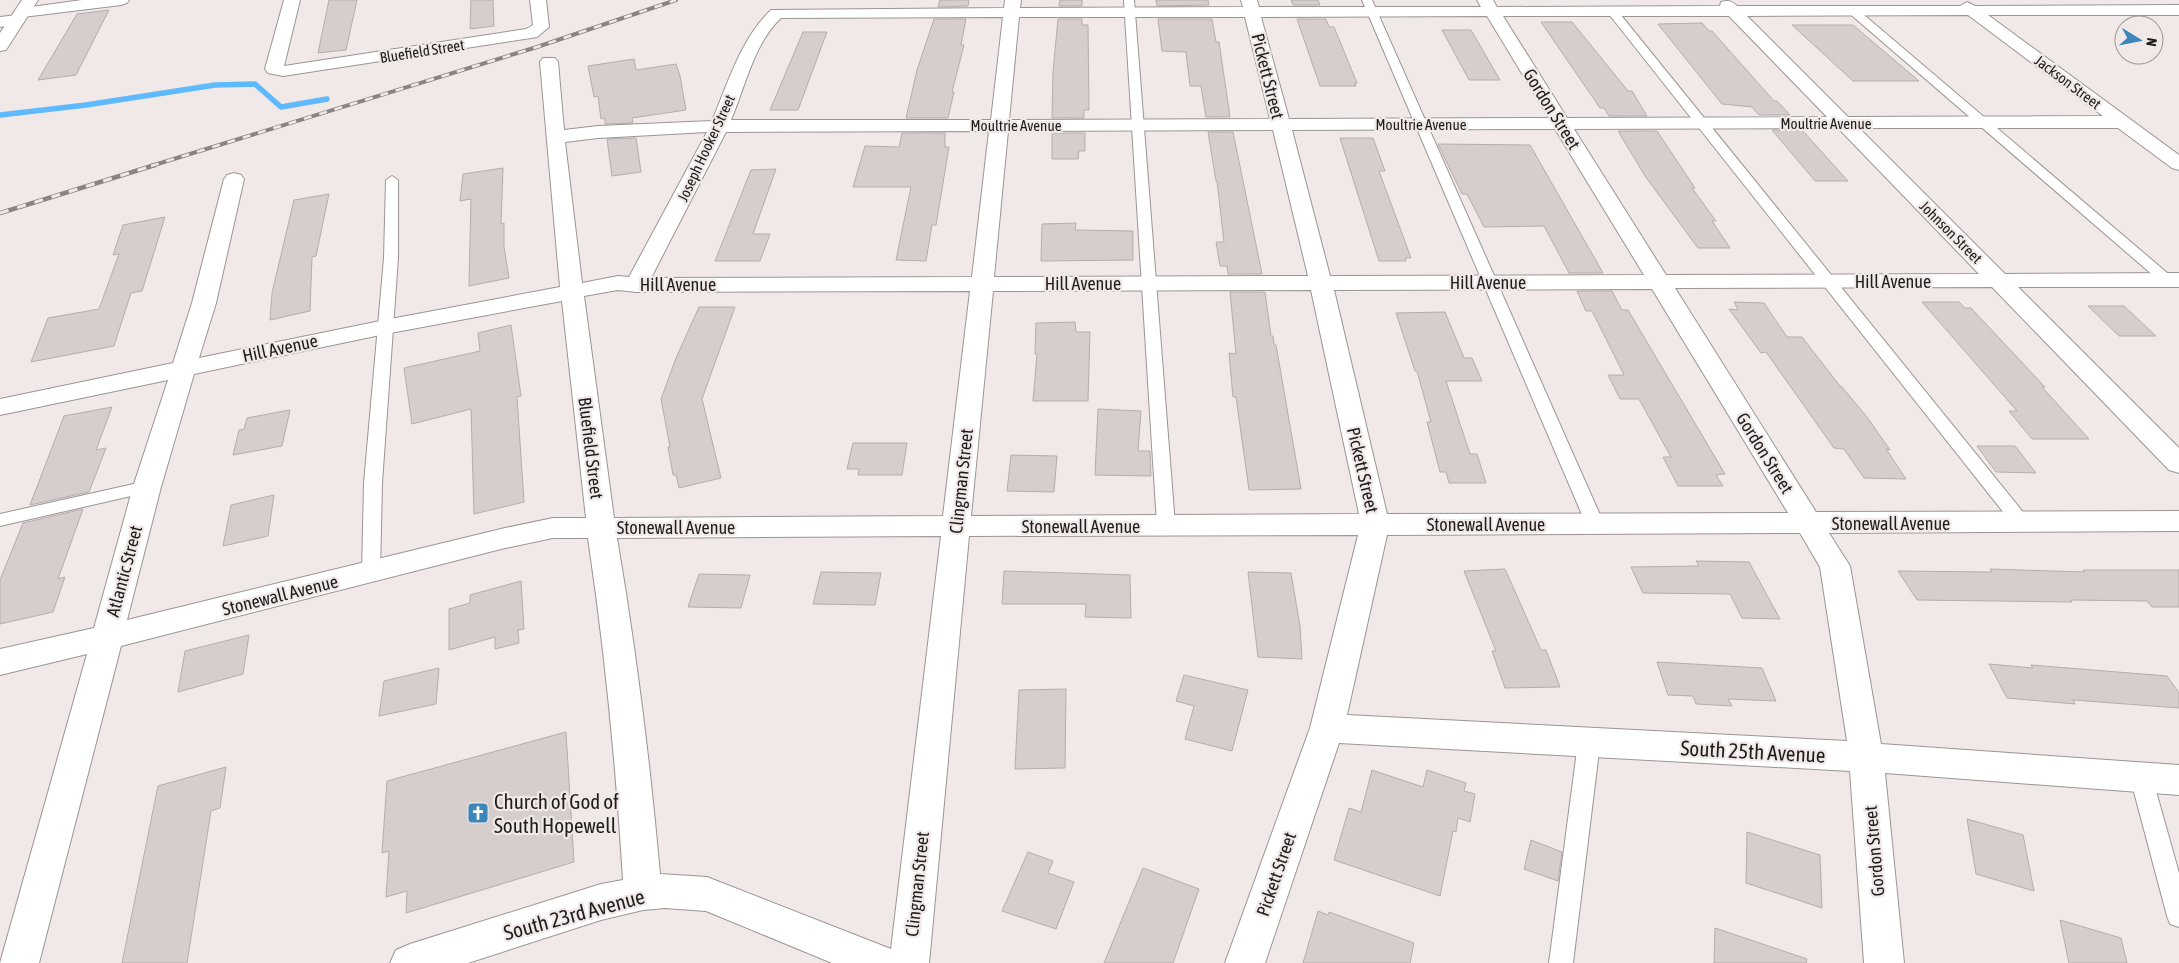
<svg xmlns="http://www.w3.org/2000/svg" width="2179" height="963" font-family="'Asap Condensed',sans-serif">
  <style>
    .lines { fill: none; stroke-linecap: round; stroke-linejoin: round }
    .stream { stroke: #5ebafd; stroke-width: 5.5 }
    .building { fill: #d5cecc; stroke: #b4adab }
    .service-casing { stroke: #9b9593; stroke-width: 2 }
    .minor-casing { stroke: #9b9593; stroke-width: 2 }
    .tertiary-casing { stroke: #9b9593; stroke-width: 2 }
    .service { fill: #fff; fill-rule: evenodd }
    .minor { fill: #fff; fill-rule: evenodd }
    .tertiary { fill: #fff; fill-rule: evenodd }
    .rail-far1-casing { stroke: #898483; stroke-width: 4 }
    .rail-casing { stroke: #898483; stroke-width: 4.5 }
    .rail-far1 { stroke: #f0e9e7; stroke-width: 2.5; stroke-dasharray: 8; stroke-linecap: butt }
    .rail { stroke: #f0e9e7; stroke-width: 3; stroke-dasharray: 9; stroke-linecap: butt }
    .labels { text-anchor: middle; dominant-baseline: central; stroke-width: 4.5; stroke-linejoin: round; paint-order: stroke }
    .far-street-label { font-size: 15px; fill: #1f1d1c; stroke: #f0e9e7 }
    .street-label { font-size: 18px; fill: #1f1d1c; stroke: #f0e9e7 }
    .near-street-label { font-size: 21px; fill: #1f1d1c; stroke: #f0e9e7 }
    .near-poi-label { font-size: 21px; fill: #1f1d1c; stroke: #f0e9e7; text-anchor: start }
  </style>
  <rect width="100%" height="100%" fill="#f0e9e7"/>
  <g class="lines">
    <polyline class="stream" points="0,115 86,105 215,85 255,84 281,107 327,99"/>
  </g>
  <g class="building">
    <polygon points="329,0 357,0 346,50 318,53"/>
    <polygon points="471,0 493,0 494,26 470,29"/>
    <polygon points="940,0 969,0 968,6 938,7"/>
    <polygon points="1060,0 1082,0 1082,6 1059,6"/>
    <polygon points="1156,0 1208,0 1209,5 1157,6"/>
    <polygon points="1291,0 1318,0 1320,5 1293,5"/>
    <polygon points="109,10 76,75 38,80 77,14"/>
    <polygon points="934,19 966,19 961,45 964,45 952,92 954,92 948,118 906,118 917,70"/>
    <polygon points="1058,19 1082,19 1082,25 1088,25 1089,110 1084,110 1084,118 1052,118 1053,72"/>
    <polygon points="1158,19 1212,19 1216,42 1219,42 1230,117 1206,117 1201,86 1190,86 1186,52 1162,51"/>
    <polygon points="1297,19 1326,19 1329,27 1334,27 1357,83 1355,83 1356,86 1320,86"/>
    <polygon points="1541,22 1572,22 1628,91 1632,91 1647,116 1609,116 1604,108 1600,108"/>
    <polygon points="1702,23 1709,31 1712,31 1774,101 1777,101 1790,115 1759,115 1752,107 1722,104 1658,24"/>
    <polygon points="1792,25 1853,25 1919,81 1853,81"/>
    <polygon points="1442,30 1471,30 1500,80 1469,80"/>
    <polygon points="803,32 827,32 798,110 770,110"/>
    <polygon points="634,59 636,70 676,64 680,76 686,110 632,118 633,123 605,124 605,118 601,119 598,96 594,97 588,66"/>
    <polygon points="1772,130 1802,130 1848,181 1815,181"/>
    <polygon points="1618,131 1657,131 1695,188 1692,188 1716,221 1712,221 1730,248 1698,248 1645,176"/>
    <polygon points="1208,132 1233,132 1262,274 1228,274 1227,266 1220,266 1216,242 1224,242 1217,181 1216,181"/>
    <polygon points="902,133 945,133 945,147 949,147 936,225 932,225 926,261 896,260 911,187 853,187 865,146 899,147"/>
    <polygon points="1052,133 1085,133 1085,151 1079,151 1078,159 1052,159"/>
    <polygon points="636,138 641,172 612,176 607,139"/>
    <polygon points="1340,138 1373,138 1385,171 1379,171 1411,258 1405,258 1406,261 1379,261"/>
    <polygon points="1438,144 1530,145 1603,273 1569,273 1544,226 1484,227 1467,194 1462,194"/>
    <polygon points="503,168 501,224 504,223 504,247 509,278 469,286 471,199 460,201 463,174"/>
    <polygon points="776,169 753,234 770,234 760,261 715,261 751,170"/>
    <polygon points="329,194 316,256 312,257 310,311 270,320 272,293 294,200"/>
    <polygon points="165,217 142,291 131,293 114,346 31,362 48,318 99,309 119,254 113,255 123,225"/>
    <polygon points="1076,223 1075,230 1133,231 1133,260 1041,261 1042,224"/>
    <polygon points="1577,291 1612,291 1622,310 1628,310 1725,474 1716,475 1723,486 1678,486 1663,457 1671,457 1639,399 1620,399 1608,375 1624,375 1592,311 1586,311"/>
    <polygon points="1230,292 1265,292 1271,336 1273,336 1274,344 1276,345 1301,489 1249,490 1236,397 1233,397 1229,353 1236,354"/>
    <polygon points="1734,302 1764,303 1787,337 1802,337 1840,386 1842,387 1867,417 1890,450 1886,449 1906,479 1864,478 1844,449 1834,448 1766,352 1761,353 1729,309 1738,310"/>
    <polygon points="1922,302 1959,302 1965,308 1971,308 2045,387 2042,387 2089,439 2032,439 2009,411 2017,411"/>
    <polygon points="2088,306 2124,306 2156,336 2119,336"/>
    <polygon points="699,307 735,307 702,399 721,478 679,488 676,475 673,475 668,447 670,447 661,399 676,358"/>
    <polygon points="1445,312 1464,358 1472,358 1482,381 1446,381 1470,454 1477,454 1486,483 1449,483 1446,472 1440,472 1427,422 1431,422 1417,371 1415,371 1396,313"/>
    <polygon points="1075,322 1076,332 1090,332 1088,401 1033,401 1037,354 1035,354 1036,323"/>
    <polygon points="511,325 521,396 517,397 524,502 474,514 471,409 412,424 404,368 480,351 478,333"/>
    <polygon points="112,407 96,450 106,448 89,492 30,505 64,416"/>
    <polygon points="1098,409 1141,411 1138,451 1150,451 1151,476 1095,475"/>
    <polygon points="290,410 282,446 233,455 239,430 244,429 247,418"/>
    <polygon points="853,443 907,443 902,475 858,475 859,469 847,469"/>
    <polygon points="1977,446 2015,446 2036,473 1996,472"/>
    <polygon points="1011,455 1057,456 1054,492 1007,491"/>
    <polygon points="274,495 268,536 223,546 231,505"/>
    <polygon points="83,509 58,579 65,577 53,612 0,624 0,580 23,523"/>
    <polygon points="1696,561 1749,562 1780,619 1742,618 1730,594 1643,593 1631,567 1699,566"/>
    <polygon points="1505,569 1541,650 1546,650 1560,687 1505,688 1492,651 1496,651 1464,571"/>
    <polygon points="1990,569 2084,572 2083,570 2179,570 2179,607 2152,607 2147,601 2071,600 2072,602 1917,600 1898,571 1992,572"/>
    <polygon points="1004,571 1130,575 1131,618 1085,617 1086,604 1002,604"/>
    <polygon points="821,572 881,573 875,605 813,604"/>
    <polygon points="1248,572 1291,573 1300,626 1302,659 1258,657"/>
    <polygon points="699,574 750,575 741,608 688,607"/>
    <polygon points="521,581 524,629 518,630 519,643 495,649 495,637 449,650 449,609 470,603 470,595"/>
    <polygon points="249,635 243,674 178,692 185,651"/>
    <polygon points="1657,662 1762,668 1776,701 1728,699 1732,706 1696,704 1693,696 1668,695"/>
    <polygon points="1989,664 2033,668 2031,665 2167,676 2179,693 2179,708 2073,700 2075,704 2007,698"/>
    <polygon points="439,668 436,704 379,716 384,681"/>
    <polygon points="1184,675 1248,690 1232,751 1185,739 1194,706 1176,701"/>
    <polygon points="1066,689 1065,768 1015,769 1019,690"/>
    <polygon points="566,732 574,862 406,913 407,891 386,897 389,851 382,853 387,781"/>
    <polygon points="226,767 220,808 211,811 187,963 122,963 158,786"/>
    <polygon points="1372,770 1423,787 1427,770 1466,783 1464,791 1475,794 1470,822 1458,818 1456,832 1453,831 1440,896 1334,860 1349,808 1361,812"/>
    <polygon points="1967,819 2023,835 2034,891 1976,874"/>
    <polygon points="1747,832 1820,855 1822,908 1746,883"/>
    <polygon points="1531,840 1562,852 1558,881 1524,869"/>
    <polygon points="1028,852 1053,861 1048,873 1074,882 1056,929 1002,911"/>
    <polygon points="1143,868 1199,889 1173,963 1104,963"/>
    <polygon points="1318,911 1328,915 1329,912 1414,943 1410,963 1303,963"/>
    <polygon points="2060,920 2121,938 2127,963 2069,963"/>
    <polygon points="1715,928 1807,959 1806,963 1714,963"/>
  </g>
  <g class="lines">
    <g class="service-casing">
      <g id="service">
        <polygon points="1124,0 1134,0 1175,525 1172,530 1166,531 1160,530 1157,525"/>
        <polygon points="1362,0 1372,0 1604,524 1601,529 1595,530 1589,529 1586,524"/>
        <polygon points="1612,8 1616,9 2027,517 2030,522 2027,527 2021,528 2015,527 1608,13 1607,11"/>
        <polygon points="1853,8 1857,9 2172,277 2174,280 2172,283 2162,283 1849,13 1848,11"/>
        <polygon points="392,176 398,180 398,258 382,483 380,573 378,578 371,580 364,578 362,573 364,483 384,258 386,180"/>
        <polygon points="147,481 153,483 156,487 153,491 0,526 0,514"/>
        <polygon points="1589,734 1597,737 1600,743 1573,963 1549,963 1578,743 1581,737"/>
        <polygon points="2141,768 2149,770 2152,777 2179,873 2179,927 2170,924 2167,916 2130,777 2133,770"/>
      </g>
    </g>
    <g class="minor-casing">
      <g id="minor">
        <polygon points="82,0 129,0 127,3 121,5 23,17 25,20 23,23 0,27 0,17 17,15 15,12 17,9"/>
        <polygon points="284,0 300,0 284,66 526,29 533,25 530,0 546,0 549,27 537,37 531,38 283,76 268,73 265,69"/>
        <path d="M1005 0H1021L1020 8 1243 7 1241 0H1257L1259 7H1481L1477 0H1493L1497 7 1720 6 1721 2C1729 0 1732 1 1737 6H1960L1967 2 1975 6 2179 5V15H1988L2179 155V170L2172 168 2118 128H1859L2005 274 2179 273V287H2018L2179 448V473L2169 470 1992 287 1675 288 1816 512 2179 511V531L1829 533 1850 566 1881 744 2179 765V795L1885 773 1904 963H1864L1850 771 1339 743 1265 963H1225L1310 728 1358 535 969 536 929 963H832L706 911 665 908 643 910 601 920 468 963H390L396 950 410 944 601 884 623 880C616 765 605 652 588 538H553L505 548 121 646 39 963H0L87 654 0 675V649L94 628 133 487 168 380 0 415V399L173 363 192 303 224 179 227 175 234 173 241 175 244 179 216 303 199 358 385 320 560 287 540 62 543 58H555L558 62 564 130 598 126 712 121C728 83 741 38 771 10L1004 8ZM1968 15 2103 116 1848 117 1747 16ZM1487 16 1549 118 1289 119 1261 17ZM1503 16H1729L1827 117 1567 118ZM1003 17 991 120H731C745 87 754 43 781 18ZM1019 17H1245L1270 119 1009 120ZM1838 128 1979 274 1666 275 1574 129ZM1555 129 1644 275 1330 276 1292 130ZM1273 130 1308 276 994 277 1008 131ZM989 131 972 277 651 278 726 132ZM707 132 629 277 618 276 582 283 565 142 598 138ZM1652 289 1788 513 1387 514 1334 290ZM618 290 636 292 970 291 943 516 614 518 584 296ZM1311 290 1359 514 971 516 993 291ZM562 301 586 518H553L505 528 127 620 161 487 194 374 385 334ZM1800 533 1820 567 1847 741 1347 715 1387 535ZM941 536 891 949 707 877 660 874C650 761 636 649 617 538Z"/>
      </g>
    </g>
    <g class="tertiary-casing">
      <polygon id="tertiary" points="22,0 38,0 6,50 0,51 0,33"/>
    </g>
    <use href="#service" class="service"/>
    <use href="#minor" class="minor"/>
    <use href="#tertiary" class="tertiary"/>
    <g class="rail-far1-casing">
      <polyline id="rail-far1" points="151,166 537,47 676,0"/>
    </g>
    <g class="rail-casing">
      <polyline id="rail" points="0,213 155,165"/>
    </g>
    <use href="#rail-far1" class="rail-far1"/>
    <use href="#rail" class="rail"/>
  </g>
  <defs>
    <g id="church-square" transform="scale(1.125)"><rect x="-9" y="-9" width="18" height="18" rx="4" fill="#3c86ba" stroke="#f0e9e7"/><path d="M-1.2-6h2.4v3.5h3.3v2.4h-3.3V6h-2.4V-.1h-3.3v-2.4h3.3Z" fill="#fff"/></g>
  </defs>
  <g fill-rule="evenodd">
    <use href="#church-square" x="478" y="813"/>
  </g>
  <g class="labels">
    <g class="far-street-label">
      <text transform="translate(422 51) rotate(-9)">Bluefield Street</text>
      <text transform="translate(2068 82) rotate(37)">Jackson Street</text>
      <text x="1826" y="123">Moultrie Avenue</text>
      <text x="1421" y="124">Moultrie Avenue</text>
      <text x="1016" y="125">Moultrie Avenue</text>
      <text transform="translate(706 148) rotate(-65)">Joseph Hooker Street</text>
      <text transform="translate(1951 232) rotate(45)">Johnson Street</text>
    </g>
    <g class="street-label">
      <text transform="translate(1268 76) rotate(76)">Pickett Street</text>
      <text transform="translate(1552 109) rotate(58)">Gordon Street</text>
      <text x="1893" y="281">Hill Avenue</text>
      <text x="1488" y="282">Hill Avenue</text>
      <text x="1083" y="283">Hill Avenue</text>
      <text x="678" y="284">Hill Avenue</text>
      <text transform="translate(280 348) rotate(-12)">Hill Avenue</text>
      <text transform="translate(591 448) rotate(83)">Bluefield Street</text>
      <text transform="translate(1765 453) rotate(58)">Gordon Street</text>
      <text transform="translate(1363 470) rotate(77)">Pickett Street</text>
      <text transform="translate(961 481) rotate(-84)">Clingman Street</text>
      <text x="1891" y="523">Stonewall Avenue</text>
      <text x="1486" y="524">Stonewall Avenue</text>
      <text x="1081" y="526">Stonewall Avenue</text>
      <text x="676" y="527">Stonewall Avenue</text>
      <text transform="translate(124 571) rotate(-75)">Atlantic Street</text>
      <text transform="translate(280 595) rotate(-14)">Stonewall Avenue</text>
      <text transform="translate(1874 851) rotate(-95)">Gordon Street</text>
      <text transform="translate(1276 874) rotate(-71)">Pickett Street</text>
      <text transform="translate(917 884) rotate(-84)">Clingman Street</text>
    </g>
    <g class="near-street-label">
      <text transform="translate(1753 751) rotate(3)">South 25th Avenue</text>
      <text transform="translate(574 914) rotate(-15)">South 23rd Avenue</text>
    </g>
    <g class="near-poi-label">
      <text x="494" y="801">Church of God of<tspan x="494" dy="24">South Hopewell</tspan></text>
    </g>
  </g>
  <g transform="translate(2139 40) rotate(100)"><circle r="24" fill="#f0e9e7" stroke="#9c9796"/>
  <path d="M0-4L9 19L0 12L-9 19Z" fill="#3c86ba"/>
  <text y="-8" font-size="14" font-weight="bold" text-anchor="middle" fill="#1f1d1c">N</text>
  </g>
</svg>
